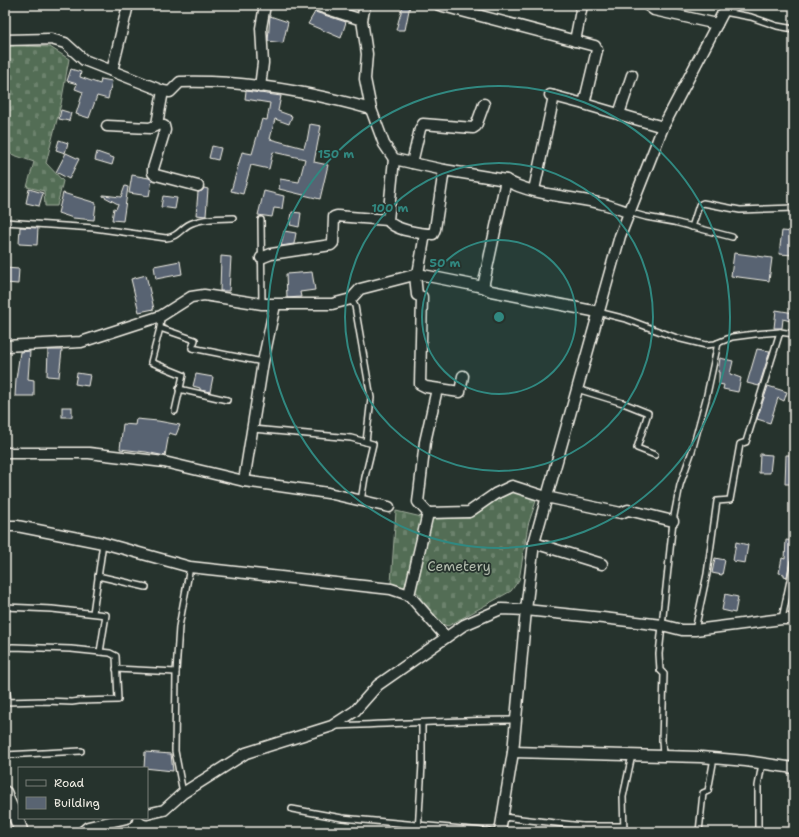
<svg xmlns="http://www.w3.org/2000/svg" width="799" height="837" font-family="'Shantell Sans',sans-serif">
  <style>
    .cemetery { fill: url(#cemetery-stones); stroke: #a3af9e }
    .building { fill: #596472; stroke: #f4f1e8 }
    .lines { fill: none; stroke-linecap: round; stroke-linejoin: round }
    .service-casing { stroke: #f4f1e8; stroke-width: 8 }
    .minor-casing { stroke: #f4f1e8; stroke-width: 13 }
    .tertiary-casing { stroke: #f4f1e8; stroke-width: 16 }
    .service { stroke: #26332d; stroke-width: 5 }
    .minor { stroke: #26332d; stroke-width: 10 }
    .tertiary { stroke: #26332d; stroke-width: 13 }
    .ring { fill: none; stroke: #318880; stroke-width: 2 }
    .labels { text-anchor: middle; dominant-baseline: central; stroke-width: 3.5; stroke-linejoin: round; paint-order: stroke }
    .park-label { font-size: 14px; fill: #b3bcad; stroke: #26332d }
    .centre { fill: #318880; stroke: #26332d; stroke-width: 2 }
    .ring-label { font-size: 12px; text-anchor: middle; font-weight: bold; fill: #318880; stroke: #26332d; stroke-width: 3.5; stroke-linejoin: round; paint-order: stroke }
  </style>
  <defs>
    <pattern id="cemetery-stones" width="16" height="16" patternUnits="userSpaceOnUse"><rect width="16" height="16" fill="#526d54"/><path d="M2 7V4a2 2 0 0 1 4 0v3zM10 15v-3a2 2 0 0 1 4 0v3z" fill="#6c826d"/></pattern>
  </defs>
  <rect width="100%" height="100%" fill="#26332d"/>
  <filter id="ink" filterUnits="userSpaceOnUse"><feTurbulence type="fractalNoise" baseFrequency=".025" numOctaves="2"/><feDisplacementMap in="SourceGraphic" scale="8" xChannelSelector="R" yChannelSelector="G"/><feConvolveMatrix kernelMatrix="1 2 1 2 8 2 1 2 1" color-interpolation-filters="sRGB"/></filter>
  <g filter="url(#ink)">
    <g class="cemetery">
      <polygon points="5,45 50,47 69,59 61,104 46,163 63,181 57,206 45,206 44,191 27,187 34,162 5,152"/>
      <polygon points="513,489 537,498 528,525 519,580 511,591 448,626 421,617 418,593 391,583 396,511 430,519 470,518"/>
    </g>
    <g class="building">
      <polygon points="403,5 410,5 405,30 396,30"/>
      <polygon points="315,12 346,22 341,38 308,24"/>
      <polygon points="270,16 288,22 283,43 268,41"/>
      <polygon points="71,69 81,72 80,77 100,84 101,79 112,81 108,99 97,96 89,118 76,114 83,92 75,89 77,84 67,81"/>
      <polygon points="246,91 281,96 278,111 292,116 289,124 275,119 270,139 304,148 306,141 307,141 310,124 321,126 314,162 328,165 320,199 279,189 280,179 299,182 305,159 273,152 269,169 251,165 243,194 231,191 242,152 252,154 262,119 267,120 270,103 245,99"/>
      <polygon points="61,110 71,113 69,121 59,119"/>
      <polygon points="59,140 68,143 65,153 56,150"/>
      <polygon points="212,146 221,148 218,160 209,158"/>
      <polygon points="97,152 114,158 112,165 95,160"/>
      <polygon points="66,153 79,159 69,179 56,172"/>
      <polygon points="132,175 149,178 152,180 149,196 129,193"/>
      <polygon points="125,186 128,187 123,221 112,220 114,208 116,209 118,204 103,196 103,195 121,197"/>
      <polygon points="204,188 208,189 206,216 196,215 198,192 202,191"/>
      <polygon points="29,189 43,193 39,206 26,203"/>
      <polygon points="264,191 284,196 282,209 274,208 272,217 258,215"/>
      <polygon points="63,193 96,203 94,220 73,218 58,213"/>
      <polygon points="163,196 177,198 175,209 161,207"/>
      <polygon points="292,212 301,213 299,227 290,225"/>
      <polygon points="20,227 38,228 37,245 19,244"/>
      <polygon points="284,231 296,233 294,244 281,246"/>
      <polygon points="782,231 794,232 794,255 779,254"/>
      <polygon points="734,253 772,258 769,281 731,276"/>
      <polygon points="221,256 231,257 229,291 220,291"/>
      <polygon points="180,261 182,274 156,279 154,266"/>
      <polygon points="5,268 19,269 18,284 5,283"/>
      <polygon points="312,272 315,290 300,292 301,297 287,298 286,274"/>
      <polygon points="146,275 154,309 139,312 131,279"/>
      <polygon points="776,310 794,313 794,322 783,319 782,328 774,328"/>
      <polygon points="757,349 770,351 759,386 747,383"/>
      <polygon points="48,350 62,350 59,377 47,376"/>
      <polygon points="30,351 28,379 34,380 34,396 15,396 16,379 20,352"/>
      <polygon points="720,358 733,361 730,374 741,378 738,392 723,389 724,385 719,384 719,372 718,372"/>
      <polygon points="77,373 90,375 88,386 75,384"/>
      <polygon points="196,374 213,377 210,392 200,390 200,388 193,386"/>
      <polygon points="768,386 787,392 784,401 778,398 770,423 757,419"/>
      <rect x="62" y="407" width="10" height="10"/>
      <polygon points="136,419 158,421 180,425 176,435 169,433 165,456 146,452 120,449 123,424 135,425"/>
      <polygon points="760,454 772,455 770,473 759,473"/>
      <polygon points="786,455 794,455 794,484 785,484"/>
      <polygon points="786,540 794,541 794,552 793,557 790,560 787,577 784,576 784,574 779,573 782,558 785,559"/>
      <polygon points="736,542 748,545 745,563 733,561"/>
      <polygon points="715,558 725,560 722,575 712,573"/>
      <polygon points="725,594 738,597 735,613 722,610"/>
      <polygon points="145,752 171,754 173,771 144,768"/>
    </g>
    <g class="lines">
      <g class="service-casing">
        <g id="service">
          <polyline points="724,12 751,17 777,26 794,29"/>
          <polyline points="628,212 646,217 674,222 732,237"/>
          <polyline points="261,220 262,304"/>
          <path d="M5 222 94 228 166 238C177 237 180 230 188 225 198 219 221 218 233 218"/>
          <polyline points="692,227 699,205 703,203 740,210 794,208"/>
          <polyline points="351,299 355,306 371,398 366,442"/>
          <polyline points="598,312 626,319 677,338 706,345 715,344 732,337 755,334 780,332 794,334"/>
          <polyline points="161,316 160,328 151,362 183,375 175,411"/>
          <polyline points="160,328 195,340 192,348 263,362"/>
          <polyline points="179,389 227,400"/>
          <polyline points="577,389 623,403 648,413 637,448 655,455"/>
          <polyline points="253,429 351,438 373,444 365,477 361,501"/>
          <polyline points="98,576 146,587"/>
          <polyline points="5,607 52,609 106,615 100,652"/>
          <polyline points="93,613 103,543"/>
          <polyline points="782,619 794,561"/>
          <polyline points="695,630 707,574 717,501 730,500 740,444 746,442 780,332"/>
          <polyline points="5,648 13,647 71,649 110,653 116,656 118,700 79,701 72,702 45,701 5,702"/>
          <polyline points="116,669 176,672"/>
          <polyline points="5,676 8,702"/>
          <path d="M336 726C396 724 456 720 517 720"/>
          <polyline points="5,755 81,751"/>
          <polyline points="663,756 662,740 664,674 660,670 659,654 673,521 680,485 692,451 706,399 718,343"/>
          <polyline points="183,793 175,751 176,672 179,627 190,567"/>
          <polyline points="292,809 342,818 494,832"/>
          <polyline points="503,817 582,826 623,826"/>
          <polyline points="582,826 582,832"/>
          <polyline points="418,832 422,764 422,723"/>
          <polyline points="624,832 623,797 632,755"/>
          <polyline points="699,832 703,793 708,791 714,758"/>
          <polyline points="758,832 758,786 762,764"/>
        </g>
      </g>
      <g class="minor-casing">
        <g id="minor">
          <polyline points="315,5 362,20"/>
          <path d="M365 5 362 20 367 54 365 79 371 109 384 144 394 159 444 170 506 180C527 194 573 197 599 203 609 205 619 209 628 212"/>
          <polyline points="439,5 595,46 597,50 584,104"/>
          <polyline points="647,5 654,10 717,24"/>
          <path d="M5 40 51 39 65 43 84 60 163 91 170 92 180 82C243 80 310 92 371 109"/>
          <polyline points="575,41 582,5"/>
          <polyline points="112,71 128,5"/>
          <polyline points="260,87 263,63 261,28 265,5"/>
          <polyline points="550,95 584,104 663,127"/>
          <polyline points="619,114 632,75"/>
          <polyline points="157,124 164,126 165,130 153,169 153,173 156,175 198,186"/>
          <polyline points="107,126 150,128 155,126 157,124 163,91"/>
          <path d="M394 159 388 220C393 230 422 234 433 234L435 229 444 170"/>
          <polyline points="412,163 420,129 423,124 473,128 476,126 484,104"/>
          <polyline points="534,190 554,96"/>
          <polyline points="261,258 271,254 331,245 333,243 334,217 337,216 388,220"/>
          <polyline points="418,274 425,234"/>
          <polyline points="415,275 417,295 422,297 420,384 426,387 460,392 463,376"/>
          <polyline points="483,287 506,180"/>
          <polyline points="5,346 81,342 161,316 191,297 204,295 262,304 332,304 351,299 360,289 418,274 483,287 491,291 598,312"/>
          <polyline points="5,453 89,453 164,462 244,481 328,493 389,507"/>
          <polyline points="244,481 263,362 275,305"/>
          <polyline points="428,513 469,512 495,494 512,486 546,497 621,513 628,510 673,521"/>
          <polyline points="5,526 17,526 103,543 190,567 391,589 409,595 446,637"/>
          <polyline points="534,543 602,564"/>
          <polyline points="409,595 428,513 418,502 425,442 437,389"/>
          <polyline points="513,752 701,757 746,761 794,768"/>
          <polyline points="147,814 164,810 183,793 246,753 332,726 355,711 378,685 464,625 501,609 526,610 603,618 662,625 682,630 695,630 782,619 794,619"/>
          <polyline points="82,832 88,827 127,818"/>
          <polyline points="500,832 513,752 526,610 534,543 620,236 663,127 727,5"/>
        </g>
      </g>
      <g class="tertiary-casing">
        <path id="tertiary" d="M5 793C9 807 18 818 21 832"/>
      </g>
      <use href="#service" class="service"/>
      <use href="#minor" class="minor"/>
      <use href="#tertiary" class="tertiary"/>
    </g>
  </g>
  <circle cx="499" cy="317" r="77" fill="#318880" fill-opacity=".12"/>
  <g class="ring">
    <circle cx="499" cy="317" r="77"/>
    <circle cx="499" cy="317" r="154"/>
    <circle cx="499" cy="317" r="231"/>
  </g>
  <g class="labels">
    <g class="park-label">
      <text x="459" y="566">Cemetery</text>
    </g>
  </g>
  <circle cx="499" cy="317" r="6" class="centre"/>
  <g class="ring-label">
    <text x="336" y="158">150 m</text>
    <text x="390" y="212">100 m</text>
    <text x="445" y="267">50 m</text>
  </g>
  <rect width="799" height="837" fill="none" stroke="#26332d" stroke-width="20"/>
  <rect x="10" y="10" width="779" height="817" fill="none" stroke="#f4f1e8" stroke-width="1.5" filter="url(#ink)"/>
  <rect x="18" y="767" width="130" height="52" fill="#26332d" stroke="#787f78"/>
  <rect x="26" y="780" width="20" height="6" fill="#26332d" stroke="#787f78"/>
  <text x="54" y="787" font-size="12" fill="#f4f1e8">Road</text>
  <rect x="26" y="797" width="20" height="12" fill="#596472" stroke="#787f78"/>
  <text x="54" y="807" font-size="12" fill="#f4f1e8">Building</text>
</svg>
